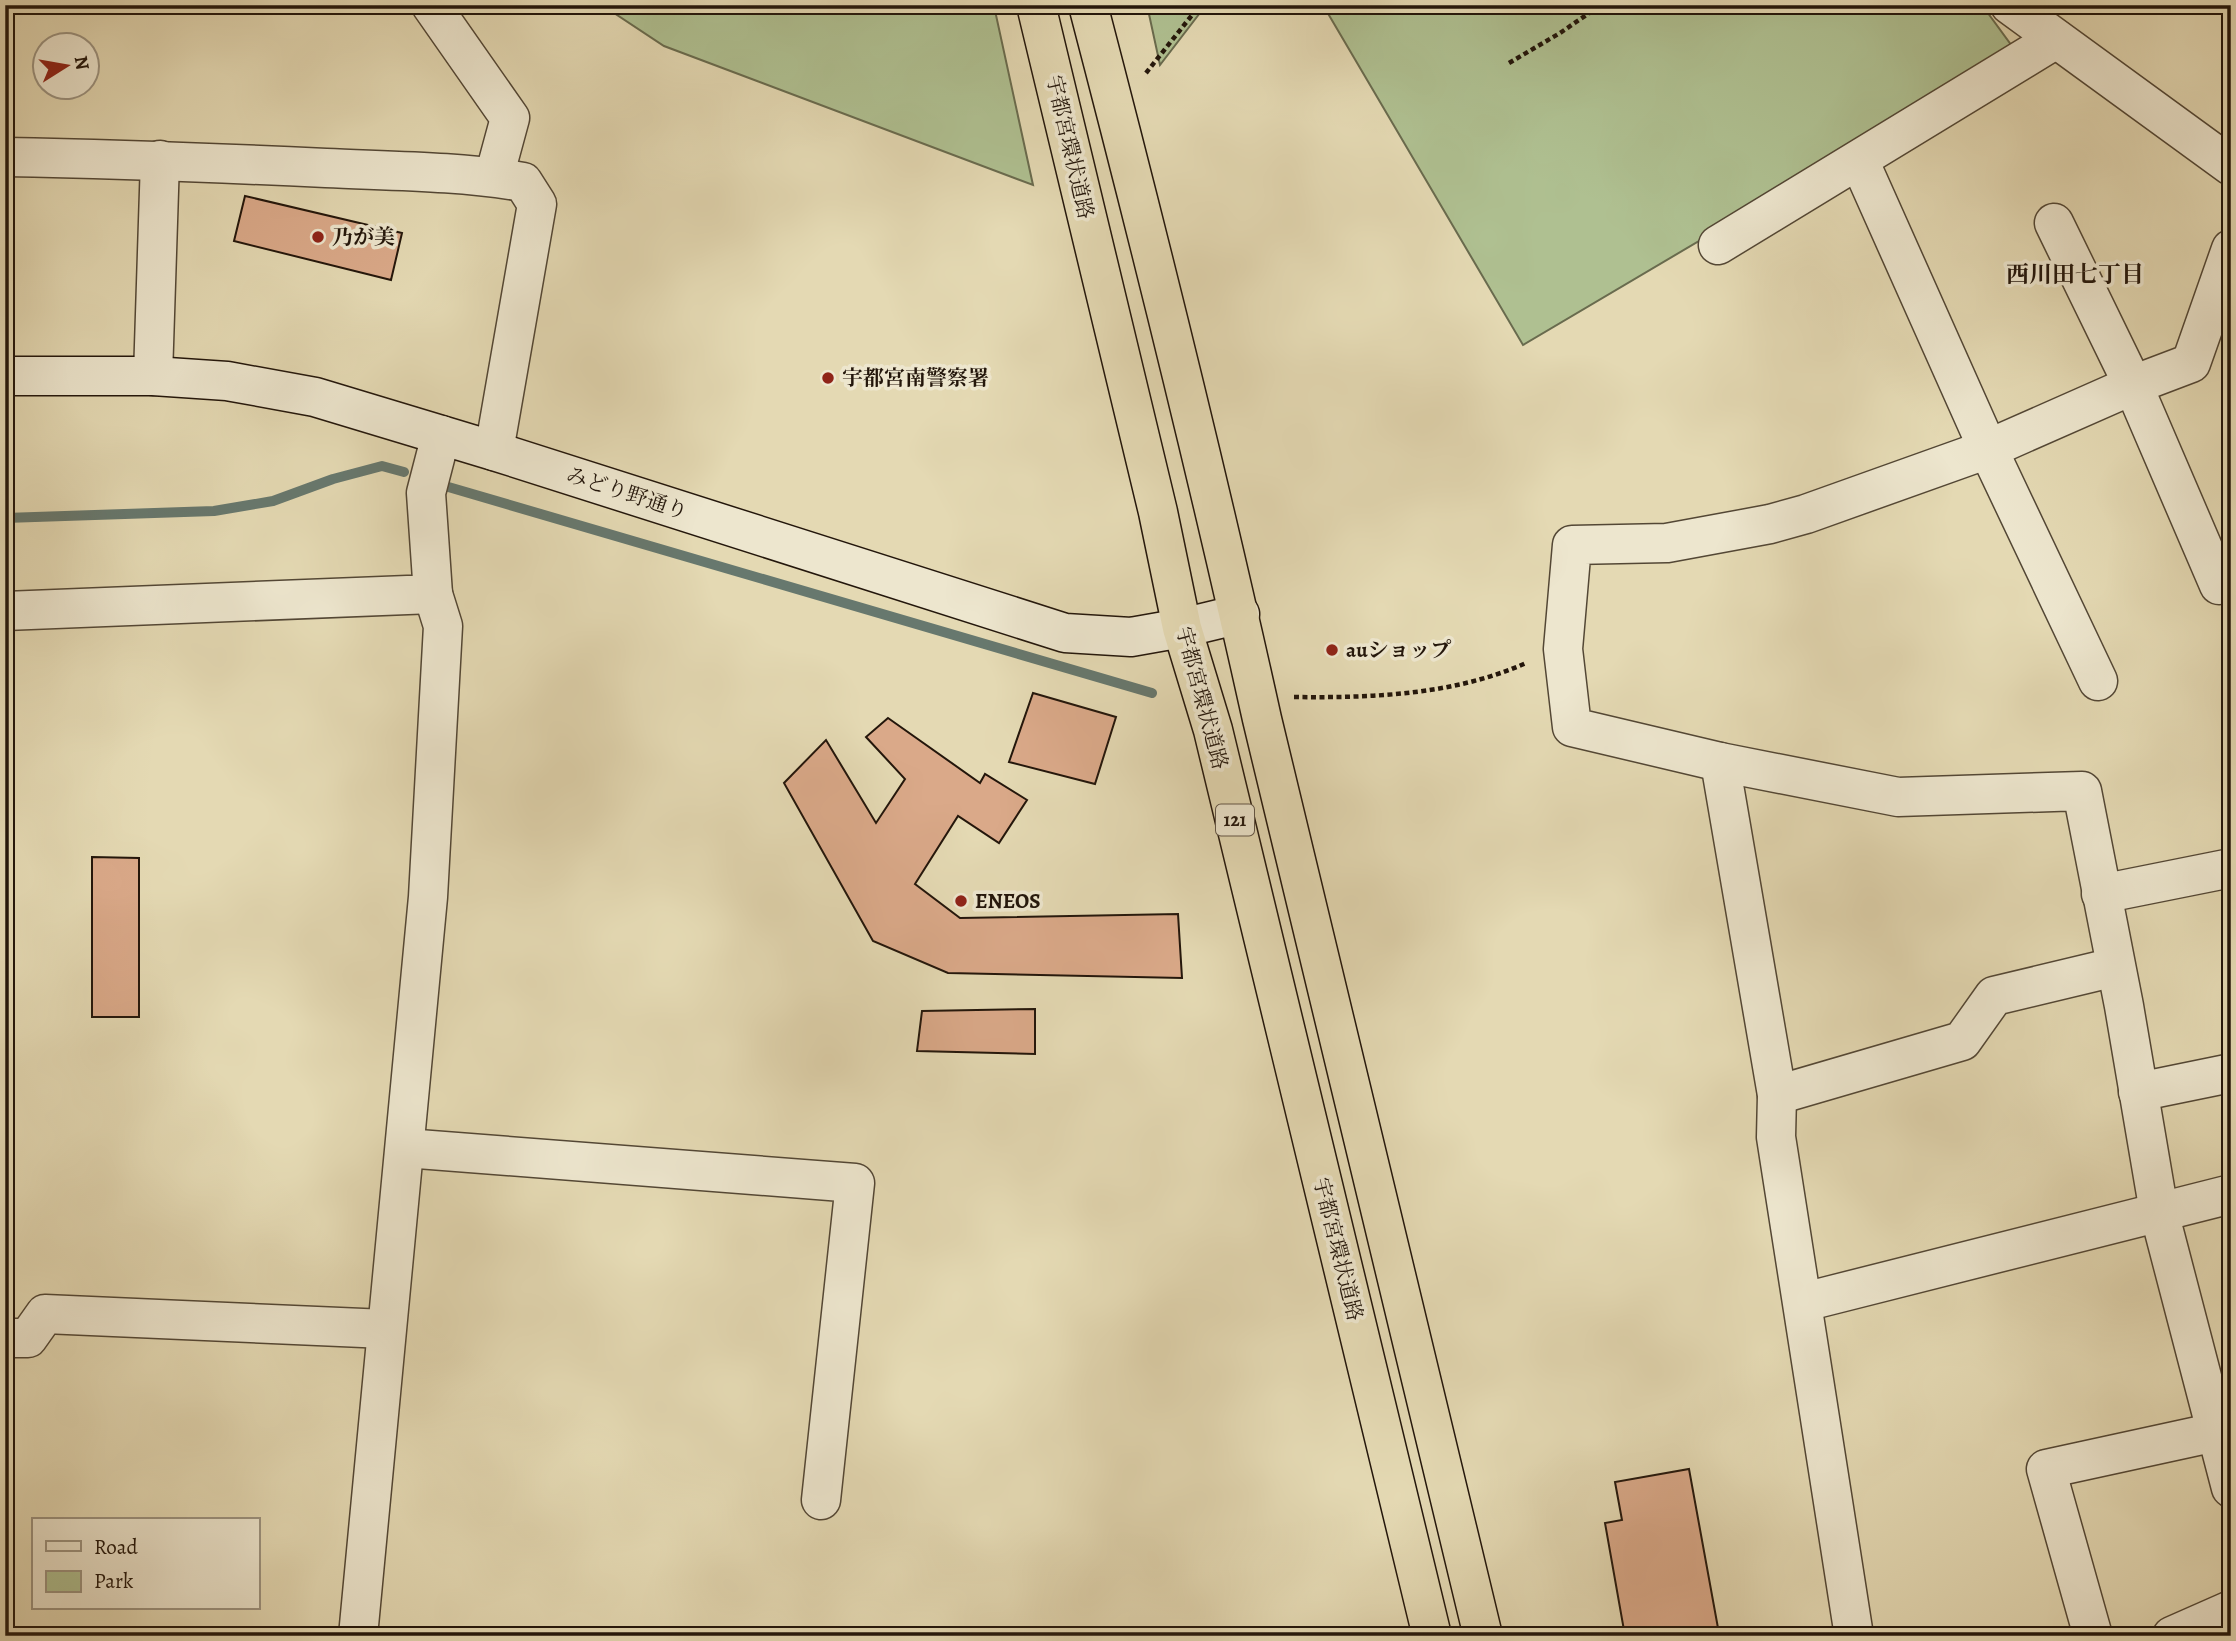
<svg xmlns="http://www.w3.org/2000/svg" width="2236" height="1641" font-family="Alegreya,'Noto Serif JP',serif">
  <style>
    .green { fill: #afc091; stroke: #696b4e; stroke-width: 2 }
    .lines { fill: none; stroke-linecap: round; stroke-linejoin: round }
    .stream { stroke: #67786e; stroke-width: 10 }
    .building { fill: #daa989; stroke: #23160b; stroke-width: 2 }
    .street-casing { stroke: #534735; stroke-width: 41 }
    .secondary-casing { stroke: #23160b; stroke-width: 41 }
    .highway-casing { stroke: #23160b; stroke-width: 41 }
    .path { stroke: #23160b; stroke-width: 4.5; stroke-dasharray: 5 3.5; stroke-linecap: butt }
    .street { stroke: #ede6ce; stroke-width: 38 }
    .secondary { stroke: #ede6ce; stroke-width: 38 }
    .highway { stroke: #e4d9b3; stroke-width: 38 }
    .poi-dot { fill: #8f2418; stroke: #ede6ce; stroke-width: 2.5 }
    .labels { text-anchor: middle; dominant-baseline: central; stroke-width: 7; stroke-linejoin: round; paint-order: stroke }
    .shield { fill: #ede6ce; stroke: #605446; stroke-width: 2 }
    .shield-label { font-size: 19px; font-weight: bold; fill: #23160b }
    .street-label { font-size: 21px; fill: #23160b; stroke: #ede6ce }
    .poi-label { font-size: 21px; font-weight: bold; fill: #23160b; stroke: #ede6ce; text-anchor: start }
    .neighbourhood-label { font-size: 23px; font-weight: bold; fill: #23160b; stroke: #ede6ce }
  </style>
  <rect width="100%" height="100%" fill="#e4d9b3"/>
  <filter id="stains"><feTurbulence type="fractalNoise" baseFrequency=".00286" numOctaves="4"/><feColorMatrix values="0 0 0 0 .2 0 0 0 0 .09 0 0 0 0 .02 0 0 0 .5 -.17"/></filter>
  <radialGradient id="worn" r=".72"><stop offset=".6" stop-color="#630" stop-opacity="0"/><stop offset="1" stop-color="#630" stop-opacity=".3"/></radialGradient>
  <g class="green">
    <polygon points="602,5 997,5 994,6 1033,185 664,46"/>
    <polygon points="1147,5 1206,5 1160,65"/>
    <polygon points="1323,5 1982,5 2017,53 1523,345"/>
  </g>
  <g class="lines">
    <g class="stream">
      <polyline points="445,486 1152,693"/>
      <polyline points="5,518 214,511 273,501 333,479 382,466 404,472"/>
    </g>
  </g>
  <g class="building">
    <polygon points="245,196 402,233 391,280 234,241"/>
    <polygon points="1033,693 1116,717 1095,784 1009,762"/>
    <polygon points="888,718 980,783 985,774 1027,800 999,843 958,816 915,884 960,918 1178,914 1182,978 948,973 873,941 784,783 826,740 876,823 905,779 866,737"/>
    <polygon points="92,857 139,858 139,1017 92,1017"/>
    <polygon points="1035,1009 1035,1054 917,1051 922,1011"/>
    <polygon points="1689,1469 1718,1628 1675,1636 1625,1636 1605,1523 1622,1520 1615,1482"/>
  </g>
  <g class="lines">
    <g class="street-casing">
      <g id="street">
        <polyline points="431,5 510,118 494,177"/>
        <polyline points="2010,5 2231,166"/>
        <path d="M5 157C112 159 219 163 326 168 391 171 458 171 523 182L537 204 494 451"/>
        <polyline points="1859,160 1988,449 2098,681"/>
        <polyline points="2054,223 2133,385 2219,585"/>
        <polyline points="1718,245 2056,39"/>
        <polyline points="2231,249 2191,363 2133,385 1988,449 1806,514 1770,524 1667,543 1572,545 1563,649 1572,727 1720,762 1898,797 2082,791 2124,1006 2159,1212 2231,1488"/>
        <polyline points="153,376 160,160"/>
        <polyline points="5,611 433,594 426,493 441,435"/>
        <polyline points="1720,762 1777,1095 1776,1137 1854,1636"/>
        <polyline points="2101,894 2231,868"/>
        <polyline points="2138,1092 2231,1073"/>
        <polyline points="1777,1095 1962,1041 1994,996 2115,967"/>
        <polyline points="405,1148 855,1183 821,1500"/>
        <polyline points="1804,1302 2231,1194"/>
        <polyline points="5,1338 28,1338 45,1314 386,1329"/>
        <polyline points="358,1636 428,897 443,626 433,594"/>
        <polyline points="2093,1636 2046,1469 2216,1432"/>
        <polyline points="2172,1636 2231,1610"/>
      </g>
    </g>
    <g class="secondary-casing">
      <polyline id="secondary" points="5,376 153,376 227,381 315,397 494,451 1065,633 1131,637 1182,628 1240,614"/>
    </g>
    <g class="highway-casing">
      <g id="highway">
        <polyline points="1036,5 1158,512 1182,628 1213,730 1432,1636"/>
        <path d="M1088 5C1150 242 1209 480 1262 719L1483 1636"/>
      </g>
    </g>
    <g class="path">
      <polyline points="1509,63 1560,33 1601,5"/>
      <polyline points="1146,73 1200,5"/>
      <path d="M1294 697C1372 698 1454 695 1526 663"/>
    </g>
    <use href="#street" class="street"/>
    <use href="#secondary" class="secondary"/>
    <use href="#highway" class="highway"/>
  </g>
  <g class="poi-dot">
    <circle cx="318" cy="237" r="7"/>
    <circle cx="828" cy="378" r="7"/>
    <circle cx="1332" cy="650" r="7"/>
    <circle cx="961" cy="901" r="7"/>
  </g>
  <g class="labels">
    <rect class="shield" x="1216" y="804.5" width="38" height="31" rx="5"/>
    <g class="shield-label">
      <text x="1235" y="820">121</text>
    </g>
    <g class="street-label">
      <text transform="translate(1070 147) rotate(77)">宇都宮環状道路</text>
      <text transform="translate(627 493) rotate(18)">みどり野通り</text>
      <text transform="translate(1202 698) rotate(75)">宇都宮環状道路</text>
      <text transform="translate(1338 1249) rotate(76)">宇都宮環状道路</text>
    </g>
    <g class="poi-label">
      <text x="332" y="237">乃が美</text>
      <text x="842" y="378">宇都宮南警察署</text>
      <text x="1346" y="650">auショップ</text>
      <text x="975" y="901">ENEOS</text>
    </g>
    <g class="neighbourhood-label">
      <text x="2075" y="274">西川田七丁目</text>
    </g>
  </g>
  <rect width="2236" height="1641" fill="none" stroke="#e4d9b3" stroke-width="28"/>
  <rect x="7" y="7" width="2222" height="1627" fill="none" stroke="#23160b" stroke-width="3.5"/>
  <rect x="14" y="14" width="2208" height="1613" fill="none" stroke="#23160b" stroke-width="2"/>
  <rect x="32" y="1518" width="228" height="91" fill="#ede6ce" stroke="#9c9380" stroke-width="2"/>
  <rect x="46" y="1541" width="35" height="10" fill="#ede6ce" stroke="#9c9380" stroke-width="2"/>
  <text x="94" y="1554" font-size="21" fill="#23160b">Road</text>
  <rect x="46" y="1571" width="35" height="21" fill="#afc091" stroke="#9c9380" stroke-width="2"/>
  <text x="94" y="1588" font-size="21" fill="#23160b">Park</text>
  <g transform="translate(66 66) rotate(79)"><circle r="33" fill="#ede6ce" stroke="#9c9380" stroke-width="2"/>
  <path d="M0-5L12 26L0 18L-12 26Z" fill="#8f2418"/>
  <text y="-10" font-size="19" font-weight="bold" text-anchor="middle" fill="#23160b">N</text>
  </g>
  <rect width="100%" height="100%" filter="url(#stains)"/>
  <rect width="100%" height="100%" fill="url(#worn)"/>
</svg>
